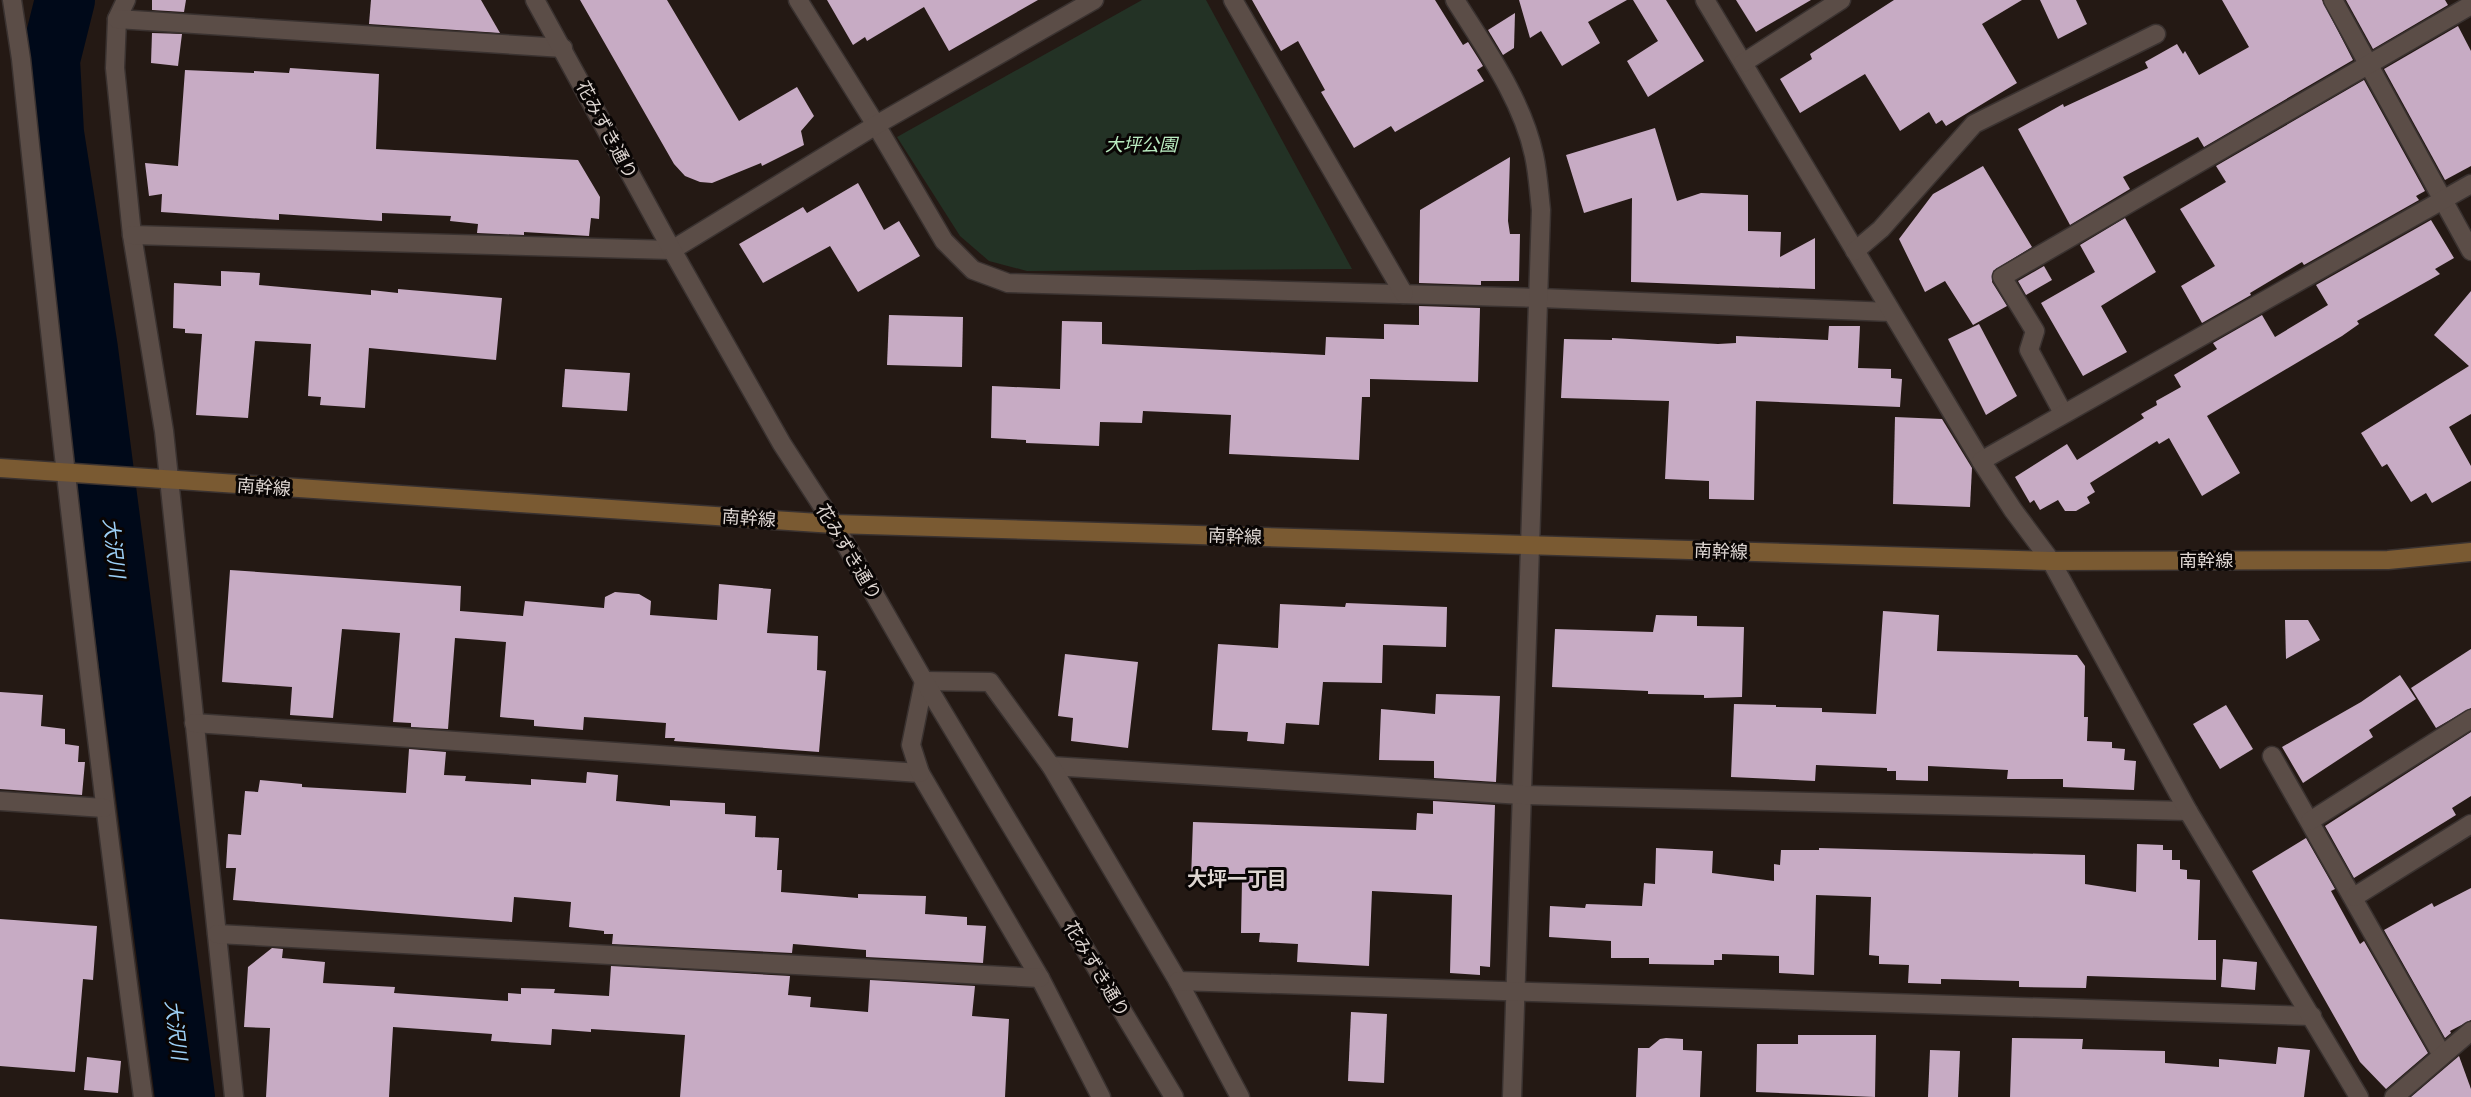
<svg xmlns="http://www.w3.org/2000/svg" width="2471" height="1097" font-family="'Roboto Serif','Noto Sans JP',serif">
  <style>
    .green { fill: #233225 }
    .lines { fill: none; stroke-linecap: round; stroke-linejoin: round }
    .river { stroke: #000919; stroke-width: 60 }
    .building { fill: #c7abc4 }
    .minor-casing { stroke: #3a3230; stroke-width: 21 }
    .tertiary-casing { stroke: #3a3230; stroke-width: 21 }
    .secondary-casing { stroke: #3a3230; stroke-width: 21 }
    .minor { stroke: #5b4d47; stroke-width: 18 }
    .tertiary { stroke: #5b4d47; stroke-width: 18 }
    .secondary { stroke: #7a5a32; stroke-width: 18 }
    .labels { text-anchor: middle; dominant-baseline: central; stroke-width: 6; stroke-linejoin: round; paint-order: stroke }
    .street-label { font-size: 18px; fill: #ddd5d1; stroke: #090504 }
    .park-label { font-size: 18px; font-style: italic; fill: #baecc1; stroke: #090504 }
    .water-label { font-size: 20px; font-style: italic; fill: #9ccff6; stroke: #090504 }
    .neighbourhood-label { font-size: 20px; font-weight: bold; fill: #ddd5d1; stroke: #090504 }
  </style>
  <rect width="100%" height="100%" fill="#241914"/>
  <polygon class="green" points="1142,0 1206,0 1352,269 1027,271 989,261 960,236 897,137"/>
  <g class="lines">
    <polyline class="river" points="65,0 50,60 54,133 88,349 185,1097"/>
  </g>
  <g class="building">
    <polygon points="152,0 186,0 184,12 152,10"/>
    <polygon points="371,0 481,0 500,33 369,24"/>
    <polygon points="580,0 667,0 739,121 797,87 814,116 801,131 804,145 762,166 761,163 712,183 700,182 685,176 674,164"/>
    <polygon points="827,0 1038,0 949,51 924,7 867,41 865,37 853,45"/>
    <polygon points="1252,0 1435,0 1463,45 1468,42 1480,61 1483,66 1477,70 1484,81 1395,132 1391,126 1354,148 1321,92 1325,90 1298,41 1281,51"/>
    <polygon points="1519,0 1627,0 1588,22 1600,43 1562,66 1541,31 1530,38"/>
    <polygon points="1633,0 1666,0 1704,61 1648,97 1627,61 1658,41"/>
    <polygon points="1736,0 1811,0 1756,32"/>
    <polygon points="1894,0 2022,0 1982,24 2017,83 1946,126 1942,120 1936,124 1929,112 1900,131 1865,74 1800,113 1780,79 1812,59 1810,54"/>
    <polygon points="2040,0 2076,0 2087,24 2058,39"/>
    <polygon points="2222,0 2322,0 2353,60 2204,147 2198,137 2123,177 2130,189 2070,225 2018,129 2063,104 2064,107 2148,68 2145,62 2177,44 2183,54 2185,51 2199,75 2249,47"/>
    <polygon points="2346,0 2445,0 2448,5 2373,49"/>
    <polygon points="1515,13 1514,48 1503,55 1488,30"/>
    <polygon points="2458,26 2471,51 2471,166 2445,180 2384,69"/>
    <polygon points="152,33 182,34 178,66 151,63"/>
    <polygon points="290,68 379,74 376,149 578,160 600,197 599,219 591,218 589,236 524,232 524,235 477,233 478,224 450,221 451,216 382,213 382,221 279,214 279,220 161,212 162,194 149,196 145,163 178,166 185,70 254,73 254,71 289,73"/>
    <polygon points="2364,80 2425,191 2416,196 2419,200 2304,265 2302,262 2250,293 2251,295 2202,323 2181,286 2215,266 2180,209 2226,182 2216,166"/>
    <polygon points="1655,128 1677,201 1701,193 1748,195 1748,231 1781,232 1780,257 1815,238 1815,289 1631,282 1632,198 1584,213 1566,155"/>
    <polygon points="1510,157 1508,221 1510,234 1520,234 1519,281 1481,281 1481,285 1419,283 1420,210"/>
    <polygon points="1983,166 2032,247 1993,271 1992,282 2007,306 1973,325 1945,281 1925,292 1899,239 1933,194"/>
    <polygon points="858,183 884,230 899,221 920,256 858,292 830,246 763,283 739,244 803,207 807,213"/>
    <polygon points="2125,218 2156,272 2101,306 2127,352 2083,376 2041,303 2095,272 2080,245"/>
    <polygon points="2431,220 2454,258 2435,269 2440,274 2357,321 2359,324 2342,336 2207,416 2240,473 2202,496 2169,438 2159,444 2157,441 2090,483 2095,492 2087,497 2090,503 2076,511 2065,511 2058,500 2040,510 2034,500 2030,503 2015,477 2067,444 2077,460 2144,418 2141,414 2157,405 2156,401 2181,387 2174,375 2217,349 2213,343 2262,315 2275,337 2328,305 2316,285"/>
    <polygon points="2044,266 2052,280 2026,295 2018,281"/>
    <polygon points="221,271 260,273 259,285 371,295 371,290 398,293 398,289 502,298 496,360 369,348 365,408 320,405 321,397 308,396 311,344 255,341 248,418 196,415 202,334 185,333 185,329 173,328 174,283 221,286"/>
    <polygon points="2471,291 2471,414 2449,427 2471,466 2471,481 2432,503 2426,493 2411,502 2387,464 2382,467 2361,433 2469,366 2434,335"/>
    <polygon points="1419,306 1480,308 1478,382 1370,379 1370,397 1362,397 1359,460 1229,454 1231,415 1143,411 1142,423 1100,422 1099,446 1026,443 1026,440 991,438 992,386 1060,389 1062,321 1102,322 1102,344 1325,355 1326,337 1384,339 1384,324 1419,325"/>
    <polygon points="889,315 963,317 962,367 887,365"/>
    <polygon points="1979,324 2017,396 1986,415 1948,339"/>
    <polygon points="1829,326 1860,326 1858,368 1891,369 1891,378 1902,379 1900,407 1756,401 1754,500 1709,499 1709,481 1665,479 1669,401 1561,398 1564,339 1612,340 1612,338 1718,344 1736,343 1736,336 1828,340"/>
    <polygon points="565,369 630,373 627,411 562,407"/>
    <polygon points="1895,417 1942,419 1972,468 1970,507 1893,504"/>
    <polygon points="230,570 461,586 460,611 523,616 525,601 604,608 605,597 615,592 639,594 651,601 650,615 717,620 719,584 771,589 767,633 818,636 817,670 826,671 819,752 674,741 675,738 665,738 666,723 584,717 583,730 534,726 534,720 500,717 506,642 455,638 448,729 411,727 411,723 393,722 400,633 342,629 333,718 290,715 292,687 222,682"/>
    <polygon points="1346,603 1447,607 1446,647 1383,645 1382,683 1323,682 1319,725 1286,723 1284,744 1247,741 1248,732 1212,730 1218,644 1278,648 1280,604 1345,607"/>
    <polygon points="1883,611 1939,615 1937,651 2077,655 2085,666 2084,717 2088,717 2087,741 2112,742 2112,748 2125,749 2124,760 2136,761 2134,790 2063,787 2063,779 2007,779 2008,770 1928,766 1928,781 1896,780 1896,771 1887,771 1887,768 1816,765 1815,781 1731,777 1734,704 1776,705 1776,707 1822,708 1822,712 1876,714"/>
    <polygon points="1656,615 1697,616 1697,626 1744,627 1742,697 1704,698 1704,695 1648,694 1648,691 1552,687 1555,629 1653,632"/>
    <polygon points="2285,620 2308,620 2320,640 2286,659"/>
    <polygon points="2471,649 2471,708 2436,728 2411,688"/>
    <polygon points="1065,654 1138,662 1128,748 1071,741 1073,718 1058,716"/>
    <polygon points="2400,675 2416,699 2369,730 2373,737 2303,783 2282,747 2361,702"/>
    <polygon points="0,692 43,695 41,726 65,729 65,744 79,746 78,762 85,762 82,795 0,789"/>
    <polygon points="1436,694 1500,696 1496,782 1434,778 1434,761 1379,760 1381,709 1435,714"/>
    <polygon points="2226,705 2253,749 2220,769 2193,724"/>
    <polygon points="2471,732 2471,796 2452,808 2456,815 2354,878 2325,826"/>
    <polygon points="409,749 446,752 444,775 466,776 465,781 531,785 531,779 586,783 587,772 618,775 616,801 670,806 670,800 725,803 725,814 756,816 755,837 779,838 777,870 782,870 781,892 858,898 858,894 926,896 925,914 967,917 967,925 986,926 983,963 866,957 866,950 793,944 792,953 612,944 613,934 604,934 604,931 569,927 571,902 514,897 512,922 233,900 236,868 226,868 228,834 241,835 245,791 258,792 260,780 302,784 302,787 406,793"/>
    <polygon points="1433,801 1495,805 1490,967 1480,966 1480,975 1450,973 1452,895 1372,891 1369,966 1297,962 1298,944 1259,942 1260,933 1241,933 1242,880 1191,879 1193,822 1416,830 1417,813 1433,814"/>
    <polygon points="2306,838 2335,889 2331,891 2360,944 2364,941 2428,1053 2386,1089 2360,1062 2252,871"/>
    <polygon points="2137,844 2163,845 2163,850 2172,850 2172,860 2180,860 2180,869 2187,870 2187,879 2200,880 2198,940 2216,940 2216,980 2087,976 2086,988 2019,987 2019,981 1941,979 1941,984 1908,983 1909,965 1879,964 1879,956 1869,955 1871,897 1816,895 1814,975 1779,973 1779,956 1722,954 1722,960 1714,960 1714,965 1649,964 1649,958 1611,958 1611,941 1549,937 1550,906 1585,908 1586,904 1642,906 1644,883 1655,884 1656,848 1713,851 1712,873 1774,881 1774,864 1780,865 1781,850 1819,850 1819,848 2085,855 2085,884 2136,892"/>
    <polygon points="2471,888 2471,1020 2450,1031 2451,1033 2445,1038 2384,930 2432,903 2434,907"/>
    <polygon points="0,919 97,926 93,980 83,979 75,1072 0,1066"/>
    <polygon points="272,948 283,949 282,958 325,962 323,983 395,987 394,993 508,1001 508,993 521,994 521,988 555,989 554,993 609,996 611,966 790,976 788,995 811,997 810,1007 868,1012 870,980 975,986 972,1016 1009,1019 1005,1097 680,1097 685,1035 591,1029 591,1032 552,1029 551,1045 491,1041 492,1034 393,1027 389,1097 266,1097 270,1028 244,1027 248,967"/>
    <polygon points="2223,959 2257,962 2255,990 2221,987"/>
    <polygon points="1351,1012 1387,1014 1384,1083 1348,1081"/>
    <polygon points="1798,1035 1876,1035 1875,1097 1756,1092 1757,1044 1798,1044"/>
    <polygon points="1666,1038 1683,1039 1683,1050 1702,1051 1700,1097 1636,1097 1638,1048 1649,1048 1660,1039"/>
    <polygon points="2012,1038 2083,1039 2082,1049 2165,1051 2165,1063 2219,1067 2219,1059 2276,1064 2278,1047 2310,1050 2304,1097 2010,1097"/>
    <polygon points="1930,1050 1960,1051 1958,1097 1928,1097"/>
    <polygon points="2459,1056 2471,1089 2471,1097 2411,1097"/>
    <polygon points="87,1057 121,1061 118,1093 84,1090"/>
  </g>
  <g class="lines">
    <g class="minor-casing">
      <g id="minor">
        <path d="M12 0 21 59C57 406 96 752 143 1097"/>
        <polyline points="126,0 117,19 115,68 132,235 164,431 234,1097"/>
        <polyline points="798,0 876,125 944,241 973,270 1008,283 1540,298 1891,312"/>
        <polyline points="1233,0 1404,294"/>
        <path d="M1455 0C1485 48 1522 99 1534 155 1538 173 1539 192 1541 210L1512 1097"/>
        <polyline points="1705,0 1981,461"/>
        <polyline points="2333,0 2471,251"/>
        <polyline points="117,19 563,48"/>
        <polyline points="1743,63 1841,0"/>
        <polyline points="132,235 672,250 876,125 1094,0"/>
        <polyline points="1855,251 1881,229 1974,124 2156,34"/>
        <polyline points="2063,413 2029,350 2035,331 2002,277 2471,5"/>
        <polyline points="194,723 920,773 1040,978 1101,1097"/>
        <polyline points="2272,756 2442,1055"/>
        <polyline points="1051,766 1522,795 2188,811"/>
        <polyline points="920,773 911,745 924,681 990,682 1051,766 1178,981 1240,1097"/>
        <polyline points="0,801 104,808"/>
        <polyline points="2310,821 2471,719"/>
        <polyline points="2354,897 2471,824"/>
        <polyline points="217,934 1040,978"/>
        <polyline points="1178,981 2312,1016"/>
        <polyline points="2359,1097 2188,811 2051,561 2013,510 1981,461 2471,184"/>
        <polyline points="2394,1097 2471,1031"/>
      </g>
    </g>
    <g class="tertiary-casing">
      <polyline id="tertiary" points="535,0 672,250 782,444 834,524 924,681 1174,1097"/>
    </g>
    <g class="secondary-casing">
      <polyline id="secondary" points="0,468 834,524 2051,561 2388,560 2471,552"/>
    </g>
    <use href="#minor" class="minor"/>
    <use href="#tertiary" class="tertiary"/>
    <use href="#secondary" class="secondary"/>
  </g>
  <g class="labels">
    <g class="street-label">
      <text transform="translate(607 130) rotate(62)">花みずき通り</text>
      <text transform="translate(264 487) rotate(4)">南幹線</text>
      <text transform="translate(749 518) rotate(4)">南幹線</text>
      <text transform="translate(1235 536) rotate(2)">南幹線</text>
      <text transform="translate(1721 551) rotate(2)">南幹線</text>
      <text transform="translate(849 552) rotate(59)">花みずき通り</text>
      <text x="2206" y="560">南幹線</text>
      <text transform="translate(1097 969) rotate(59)">花みずき通り</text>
    </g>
    <g class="park-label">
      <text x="1141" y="144">大坪公園</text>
    </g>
    <g class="water-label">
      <text transform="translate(114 548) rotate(83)">大沢川</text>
      <text transform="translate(176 1030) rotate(83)">大沢川</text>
    </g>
    <g class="neighbourhood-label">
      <text x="1237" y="879">大坪一丁目</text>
    </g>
  </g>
</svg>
